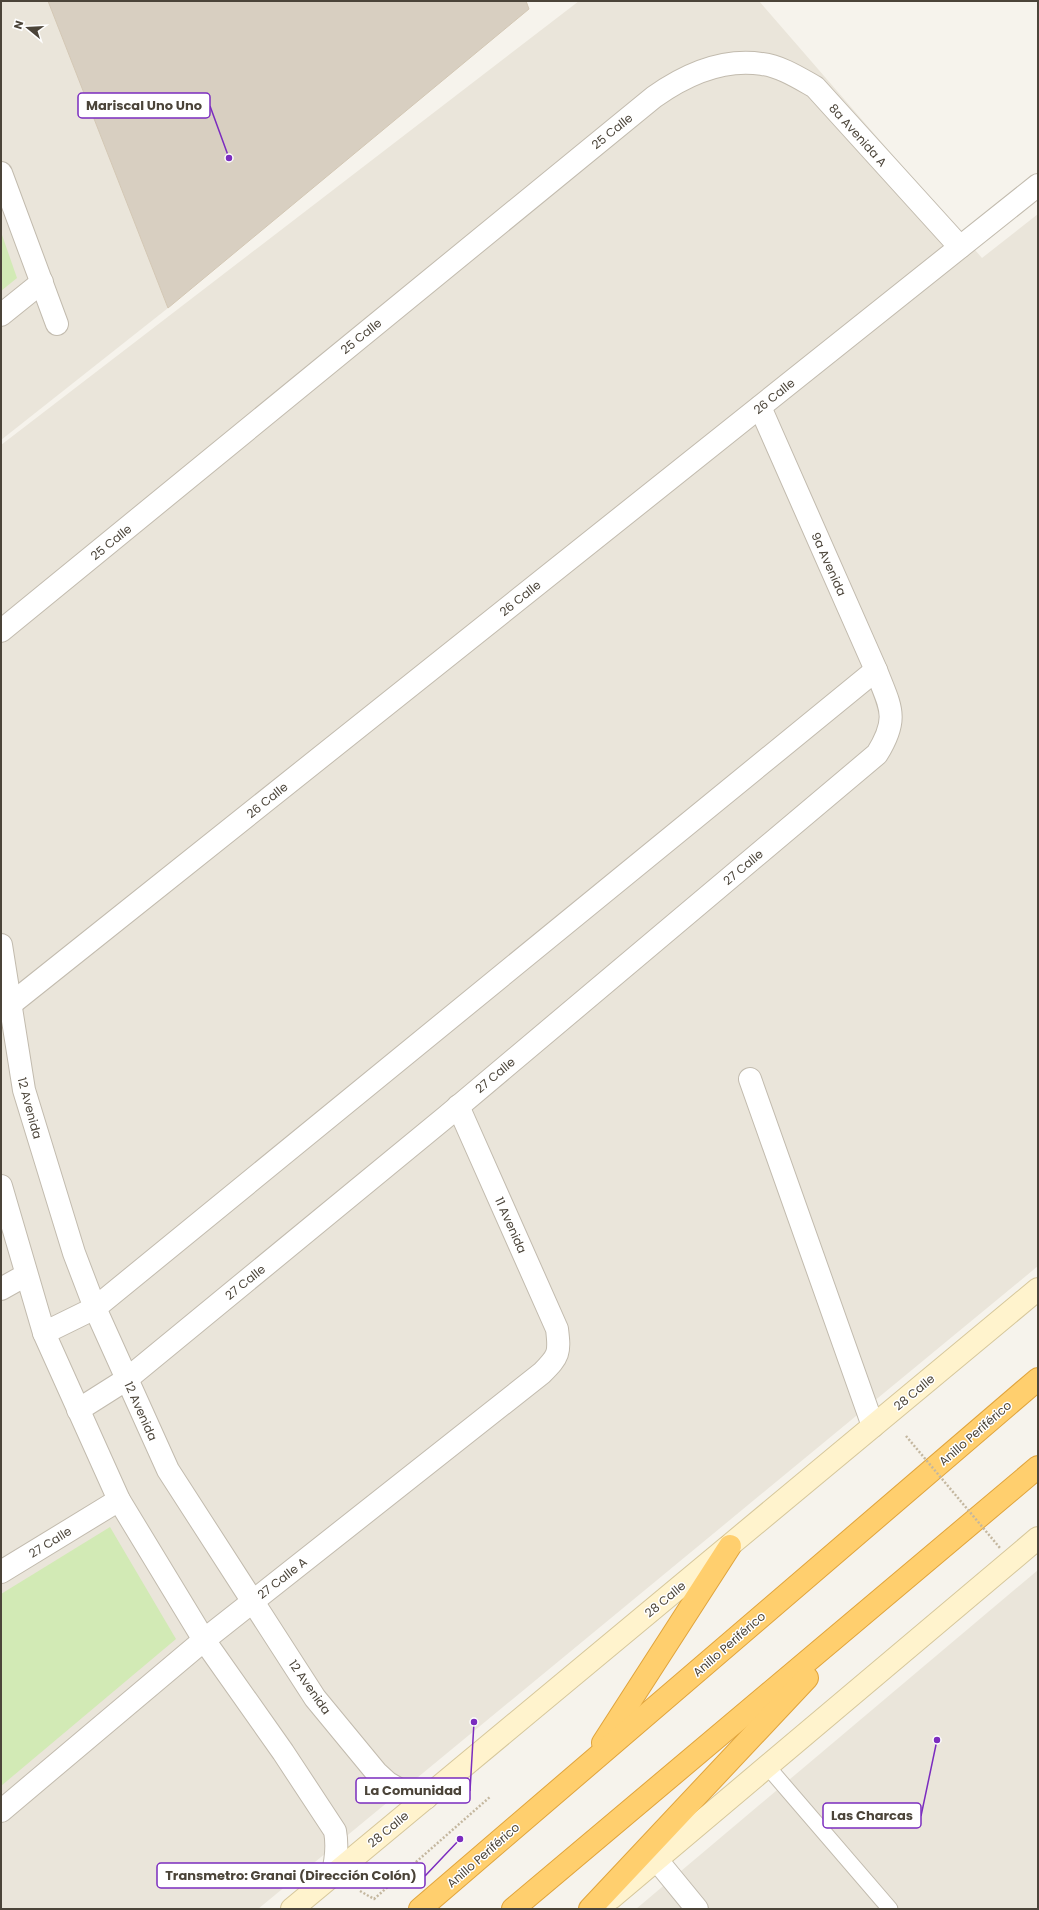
<svg xmlns="http://www.w3.org/2000/svg" width="1039" height="1910" font-family="Poppins,sans-serif">
  <style>
    .residential { fill: #eae5da }
    .green { fill: #d2eab5 }
    .building { fill: #d8cfc1; stroke: #d3c7b4 }
    .lines { fill: none; stroke-linecap: round; stroke-linejoin: round }
    .lane-casing { stroke: #c2bbae; stroke-width: 17 }
    .street-casing { stroke: #c2bbae; stroke-width: 24 }
    .secondary-casing { stroke: #d6c79b; stroke-width: 24 }
    .highway-casing { stroke: #e0a43c; stroke-width: 24 }
    .path { stroke: #c4b79f; stroke-width: 2.5; stroke-dasharray: 2 2; stroke-linecap: butt }
    .lane { stroke: #fff; stroke-width: 15 }
    .street { stroke: #fff; stroke-width: 22 }
    .secondary { stroke: #fff3cd; stroke-width: 22 }
    .highway { stroke: #ffcf6e; stroke-width: 22 }
    .path-bridge { stroke: #c4b79f; stroke-width: 2.5; stroke-dasharray: 2 2; stroke-linecap: butt }
    .labels { text-anchor: middle; dominant-baseline: central; stroke-width: 3; stroke-linejoin: round; paint-order: stroke }
    .street-label { font-size: 12px; fill: #4b4439; stroke: #fff }
    .leader { fill: none; stroke: #7b2cbf; stroke-width: 1.5 }
    .callout-dot { fill: #7b2cbf; stroke: #fff; stroke-width: 1.5 }
    .callout { fill: #fff; stroke: #7b2cbf; stroke-width: 1.5 }
    .callout-label { font-size: 13px; text-anchor: middle; font-weight: bold; fill: #4b4439 }
  </style>
  <rect width="100%" height="100%" fill="#f6f3ec"/>
  <g class="residential">
    <polygon points="1,1 48,1 168,308 1,440"/>
    <polygon points="579,1 759,1 982,258 1038,214 1038,1266 258,1909 1,1909 1,445"/>
    <polygon points="1038,1570 1038,1909 636,1909"/>
  </g>
  <g class="green">
    <polygon points="1,232 17,278 1,291"/>
    <polygon points="110,1527 176,1639 1,1786 1,1594"/>
  </g>
  <polygon class="building" points="48,1 526,1 529,9 168,308"/>
  <g class="lines">
    <g class="lane-casing">
      <polyline id="lane" points="767,1766 890,1909"/>
    </g>
    <g class="street-casing">
      <g id="street">
        <polyline points="1,173 57,324"/>
        <polyline points="1,315 42,282"/>
        <path d="M1 631 654 97C685 75 723 58 762 64 780 66 799 78 815 87L960 247"/>
        <polyline points="1,945 24,1090 74,1253 95,1308 168,1470 315,1698 376,1772 388,1783 402,1791 426,1798"/>
        <polyline points="1,1009 11,1004 1038,185"/>
        <polyline points="750,1079 873,1426"/>
        <path d="M1 1186 44 1333 119 1500 204 1640 283 1752 335 1831C338 1847 336 1861 332 1876"/>
        <polyline points="1,1289 26,1275"/>
        <polyline points="44,1333 95,1308 876,670"/>
        <path d="M78 1410 127 1379 447 1116 877 754C900 717 890 707 876 670L760 407"/>
        <polyline points="1,1572 119,1500"/>
        <path d="M1 1811 204 1640 542 1373C559 1356 560 1353 557 1329L458 1106"/>
        <polyline points="656,1859 697,1909"/>
      </g>
    </g>
    <g class="secondary-casing">
      <g id="secondary">
        <polyline points="611,1898 1038,1538"/>
        <polyline points="292,1909 1038,1289"/>
      </g>
    </g>
    <g class="highway-casing">
      <g id="highway">
        <polyline points="603,1743 730,1546"/>
        <polyline points="420,1909 1038,1379"/>
        <polyline points="513,1909 1038,1467"/>
        <polyline points="590,1909 807,1678"/>
      </g>
    </g>
    <polyline class="path" points="360,1891 374,1899 491,1796"/>
    <use href="#lane" class="lane"/>
    <use href="#street" class="street"/>
    <use href="#secondary" class="secondary"/>
    <use href="#highway" class="highway"/>
    <polyline class="path-bridge" points="906,1436 1000,1548"/>
  </g>
  <g class="labels">
    <g class="street-label">
      <text transform="translate(612 131) rotate(-39)">25 Calle</text>
      <text transform="translate(858 135) rotate(48)">8a Avenida A</text>
      <text transform="translate(361 336) rotate(-39)">25 Calle</text>
      <text transform="translate(774 396) rotate(-39)">26 Calle</text>
      <text transform="translate(111 542) rotate(-39)">25 Calle</text>
      <text transform="translate(829 564) rotate(66)">9a Avenida</text>
      <text transform="translate(520 598) rotate(-39)">26 Calle</text>
      <text transform="translate(267 800) rotate(-39)">26 Calle</text>
      <text transform="translate(743 867) rotate(-40)">27 Calle</text>
      <text transform="translate(495 1075) rotate(-40)">27 Calle</text>
      <text transform="translate(30 1108) rotate(75)">12 Avenida</text>
      <text transform="translate(511 1225) rotate(66)">11 Avenida</text>
      <text transform="translate(245 1282) rotate(-39)">27 Calle</text>
      <text transform="translate(914 1392) rotate(-40)">28 Calle</text>
      <text transform="translate(141 1411) rotate(66)">12 Avenida</text>
      <text transform="translate(975 1433) rotate(-41)">Anillo Periférico</text>
      <text transform="translate(50 1542) rotate(-32)">27 Calle</text>
      <text transform="translate(282 1578) rotate(-38)">27 Calle A</text>
      <text transform="translate(665 1599) rotate(-40)">28 Calle</text>
      <text transform="translate(729 1644) rotate(-41)">Anillo Periférico</text>
      <text transform="translate(310 1687) rotate(55)">12 Avenida</text>
      <text transform="translate(388 1829) rotate(-40)">28 Calle</text>
      <text transform="translate(483 1855) rotate(-41)">Anillo Periférico</text>
    </g>
  </g>
  <path class="leader" d="M229 158L210 106M474 1722L470 1791M937 1740L921 1816M460 1839L425 1876"/>
  <g class="callout-dot">
    <circle cx="229" cy="158" r="4"/>
    <circle cx="474" cy="1722" r="4"/>
    <circle cx="937" cy="1740" r="4"/>
    <circle cx="460" cy="1839" r="4"/>
  </g>
  <g class="callout">
    <rect x="78" y="93" width="132" height="25" rx="4"/>
    <rect x="356" y="1778" width="114" height="25" rx="4"/>
    <rect x="823" y="1803" width="98" height="25" rx="4"/>
    <rect x="157" y="1863" width="268" height="25" rx="4"/>
  </g>
  <g class="callout-label">
    <text x="144" y="110">Mariscal Uno Uno</text>
    <text x="413" y="1795">La Comunidad</text>
    <text x="872" y="1820">Las Charcas</text>
    <text x="291" y="1880">Transmetro: Granai (Dirección Colón)</text>
  </g>
  <rect width="1039" height="1910" fill="none" stroke="#4b4439" stroke-width="4"/>
  <g transform="translate(28 28) rotate(288)" stroke="#ffffff" stroke-width="3" paint-order="stroke">
  <path d="M0-3L7 15L0 10L-7 15Z" fill="#4b4439"/>
  <text y="-6" font-size="11" font-weight="bold" text-anchor="middle" fill="#4b4439">N</text>
  </g>
</svg>
